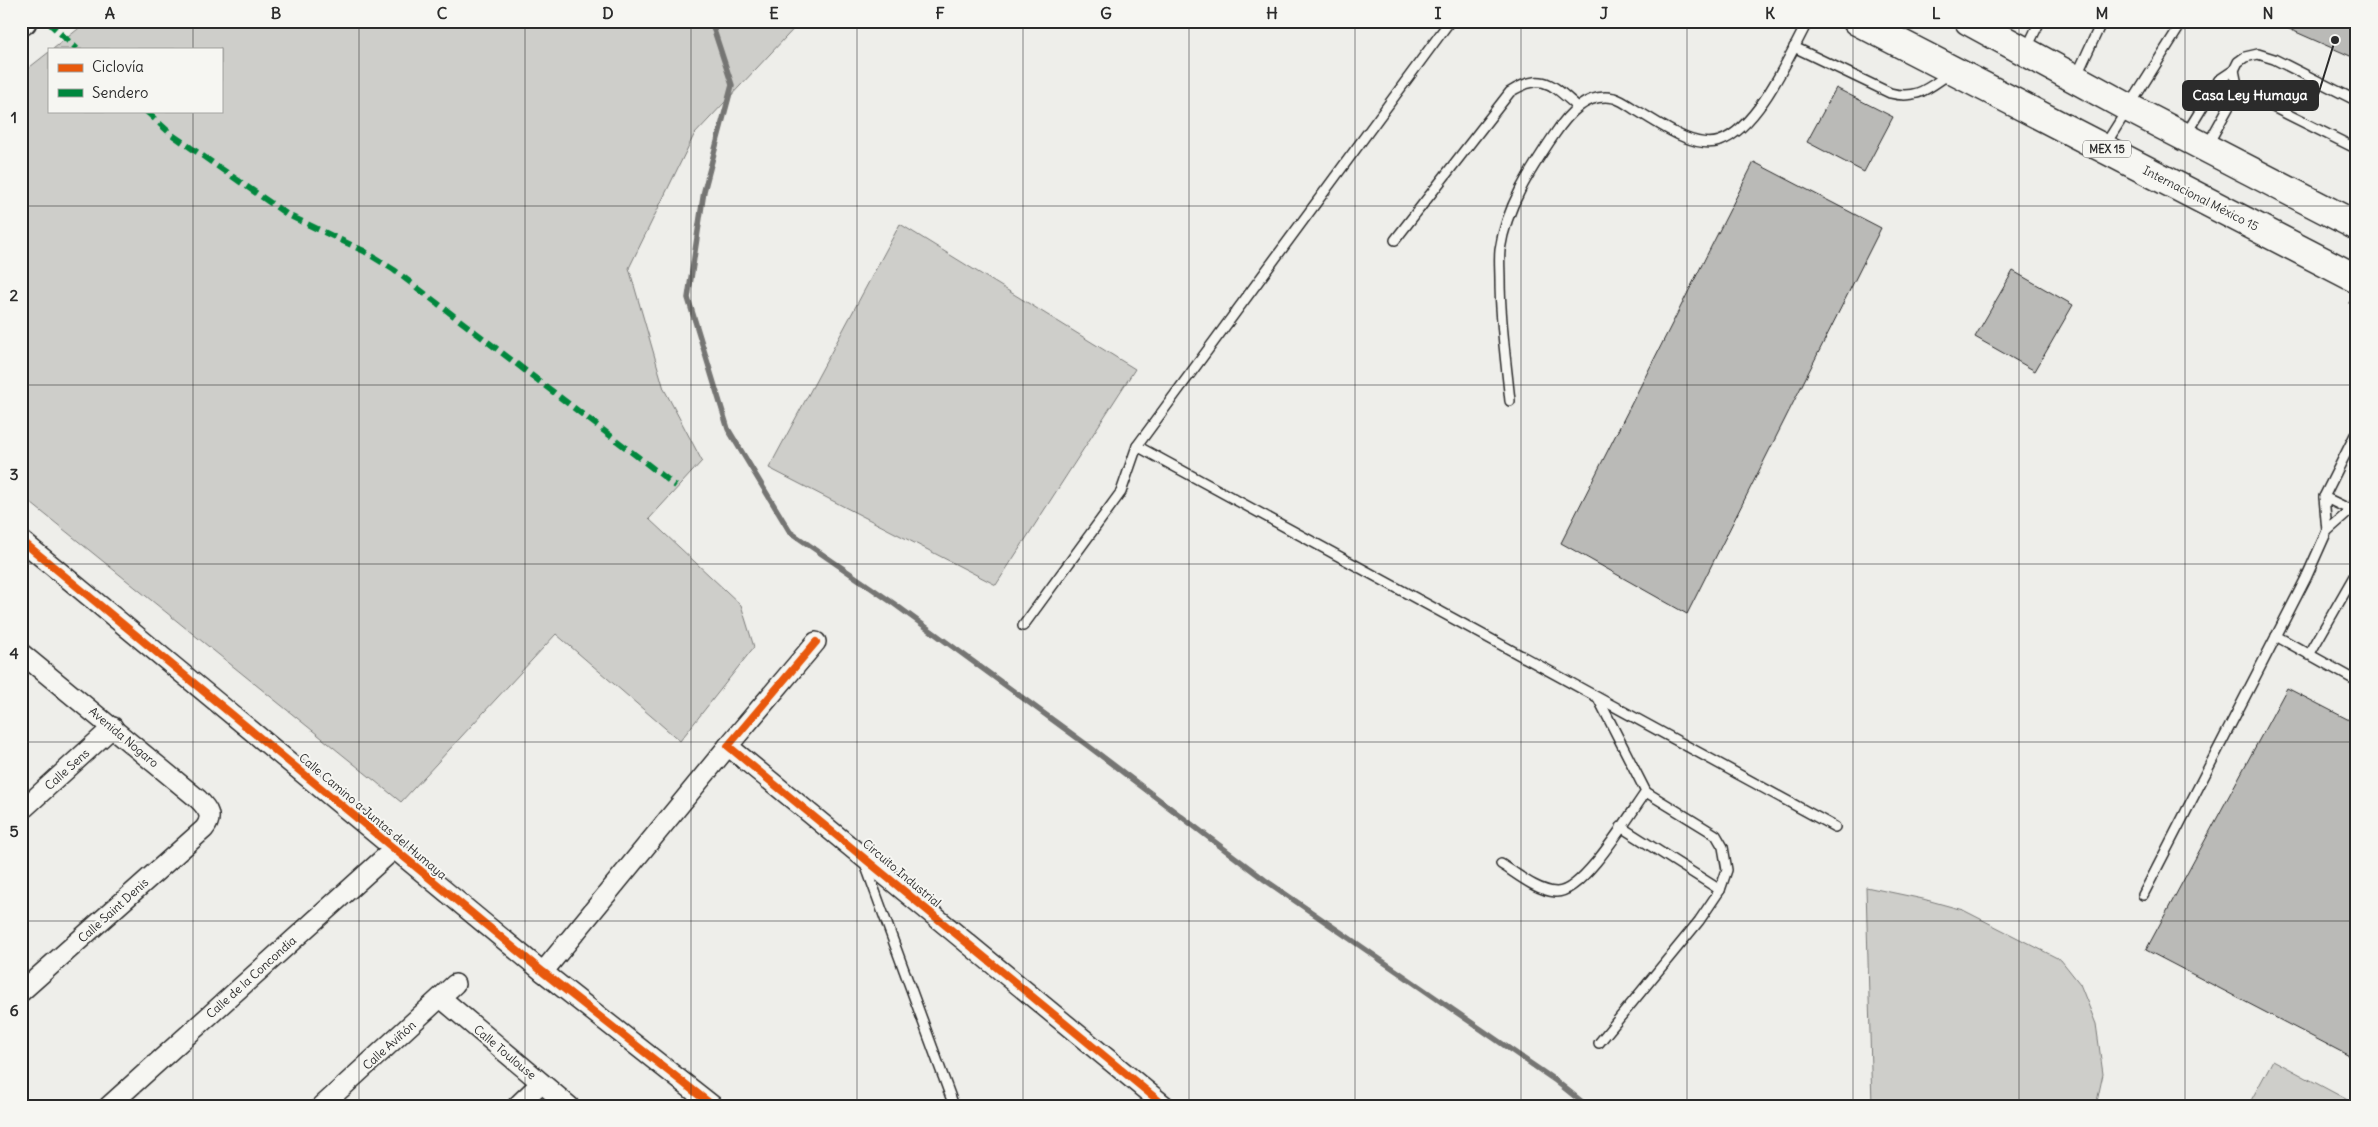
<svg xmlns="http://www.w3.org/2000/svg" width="2378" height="1127" font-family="Delius,sans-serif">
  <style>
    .green { fill: #cececa; stroke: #7c7c7a }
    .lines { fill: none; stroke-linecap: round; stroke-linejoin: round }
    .stream { stroke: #757573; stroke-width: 5.5 }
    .building { fill: #babab7; stroke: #2b2b2b }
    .service-casing { stroke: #2b2b2b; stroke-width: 12 }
    .minor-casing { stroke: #2b2b2b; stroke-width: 22 }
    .secondary-casing { stroke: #2b2b2b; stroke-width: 30 }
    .primary-casing { stroke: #2b2b2b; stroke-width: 31 }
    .path { stroke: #2b2b2b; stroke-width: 3; stroke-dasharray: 1 4; stroke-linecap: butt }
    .service { stroke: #f6f6f2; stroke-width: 9 }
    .minor { stroke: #f6f6f2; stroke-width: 19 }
    .secondary { stroke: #f6f6f2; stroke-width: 26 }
    .primary { stroke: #f6f6f2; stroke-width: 28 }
    .quiet { stroke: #00873e; stroke-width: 6; stroke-dasharray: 12 6; stroke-linecap: butt }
    .cycleway-casing { stroke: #f6f6f2; stroke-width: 11 }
    .cycleway { stroke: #e8590c; stroke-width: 8 }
    .grid { fill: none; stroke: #2b2b2b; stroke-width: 1; stroke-opacity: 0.55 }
    .labels { text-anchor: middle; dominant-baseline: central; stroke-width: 4; stroke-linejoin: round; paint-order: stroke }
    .shield { fill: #f6f6f2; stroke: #686867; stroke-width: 1 }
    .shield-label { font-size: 11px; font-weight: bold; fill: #2b2b2b }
    .street-label { font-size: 12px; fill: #2b2b2b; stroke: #f6f6f2 }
    .leader { fill: none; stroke: #2b2b2b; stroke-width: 2 }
    .callout-dot { fill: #2b2b2b; stroke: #f6f6f2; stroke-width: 2 }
    .callout { fill: #2b2b2b; stroke: #2b2b2b; stroke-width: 2 }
    .callout-label { font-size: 14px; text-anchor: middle; font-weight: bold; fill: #fff }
    .neatline { fill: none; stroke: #2b2b2b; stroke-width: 2 }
    .grid-label { font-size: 16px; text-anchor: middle; font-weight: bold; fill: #2b2b2b }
  </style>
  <rect width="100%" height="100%" fill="#eeeeea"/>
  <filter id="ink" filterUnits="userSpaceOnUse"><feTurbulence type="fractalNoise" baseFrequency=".02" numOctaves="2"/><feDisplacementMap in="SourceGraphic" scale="10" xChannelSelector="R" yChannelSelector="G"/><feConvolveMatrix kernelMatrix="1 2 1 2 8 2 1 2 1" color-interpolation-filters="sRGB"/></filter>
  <g filter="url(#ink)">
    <g class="green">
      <polygon points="88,21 801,21 694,135 629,268 664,389 702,461 649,519 741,605 754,647 680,741 556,634 401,802 21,495 21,74 49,52 49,111 221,111 221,49 53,49"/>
      <polygon points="900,224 1135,369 996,585 769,468"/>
      <polygon points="1866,887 1923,899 1963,910 2061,960 2080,984 2096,1024 2103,1074 2096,1106 1872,1106"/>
      <polygon points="2273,1060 2357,1105 2357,1106 2248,1106"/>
    </g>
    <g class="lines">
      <polyline class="stream" points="711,21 732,85 704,191 688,298 728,429 790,532 893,603 1087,745 1265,880 1556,1081 1587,1106"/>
    </g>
    <g class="building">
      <polygon points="2271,21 2357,21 2357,59"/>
      <polygon points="1836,88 1893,117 1864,172 1807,142"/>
      <polygon points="1754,162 1881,228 1687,614 1561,543"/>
      <polygon points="2013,271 2073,305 2035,371 1975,337"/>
      <polygon points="2287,688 2357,724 2357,1060 2146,950"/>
    </g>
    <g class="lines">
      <g class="service-casing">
        <g id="service">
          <polyline points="1450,21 1137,446 1835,827"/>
          <path d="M1794 47 1890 93C1917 100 1928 88 1949 74"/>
          <polyline points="2026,50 2040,21"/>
          <polyline points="2076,77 2102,21"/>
          <polyline points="2219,80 2357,149"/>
          <polyline points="2186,134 2219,80 2234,70 2238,62 2245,57 2258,54 2274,59 2357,101"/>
          <polyline points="2105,145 2183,21"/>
          <polyline points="2207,146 2238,90 2234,70"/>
          <path d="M1395 240 1510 92C1543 71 1552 85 1578 107"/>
          <path d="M1510 401C1506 361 1500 320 1500 280 1500 270 1499 260 1500 250 1506 207 1531 169 1554 135 1568 114 1587 92 1614 98 1621 100 1628 105 1634 109 1658 122 1692 150 1720 141 1759 127 1789 56 1808 21"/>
          <polyline points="2324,497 2357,513"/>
          <polyline points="2327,531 2324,497 2357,431"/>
          <polyline points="1023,626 1121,492 1137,446"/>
          <polyline points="2276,636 2357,681"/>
          <polyline points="2309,655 2357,571"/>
          <polyline points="1598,698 1646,792 1716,835 1723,847 1727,870 1720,890 1699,921 1599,1043"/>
          <polyline points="1621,827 1720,890"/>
          <polyline points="865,864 954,1106"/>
          <path d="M1501 864C1517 874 1537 891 1556 892 1583 893 1630 814 1646 792"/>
          <polyline points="2143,895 2306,578 2327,531 2351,510 2357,499"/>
        </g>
      </g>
      <g class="minor-casing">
        <g id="minor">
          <polyline points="21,540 543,972 713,1106"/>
          <polyline points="816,642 728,746 1165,1106"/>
          <path d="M21 653 198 799C208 809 214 817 204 829L21 992"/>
          <polyline points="21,811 113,727"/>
          <polyline points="543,972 728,746"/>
          <polyline points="441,998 569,1106"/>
          <polyline points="109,1106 394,849"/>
          <polyline points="322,1106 455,984"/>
          <polyline points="517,1106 541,1083"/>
        </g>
      </g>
      <g class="secondary-casing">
        <polyline id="secondary" points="21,22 23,21"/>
      </g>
      <g class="primary-casing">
        <g id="primary">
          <polyline points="1857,21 2357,279"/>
          <polyline points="1969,21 2129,108 2357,226"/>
        </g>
      </g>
      <polyline class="path" points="2349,302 2357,307"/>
      <use href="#service" class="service"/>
      <use href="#minor" class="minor"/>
      <use href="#secondary" class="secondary"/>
      <use href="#primary" class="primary"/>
      <g class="quiet">
        <polyline points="47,21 77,49"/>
        <polyline points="146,111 171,134 288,215 364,251 394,270 676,486"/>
      </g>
      <g class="cycleway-casing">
        <g id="cycleway">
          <polyline points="21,540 543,972 713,1106"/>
          <polyline points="816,642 728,746 1165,1106"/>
        </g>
      </g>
      <use href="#cycleway" class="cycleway"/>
    </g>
  </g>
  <path class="grid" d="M193 21V49M359 21V1106M525 21V1106M691 21V1106M857 21V1106M1023 21V1106M1189 21V1106M1355 21V1106M1521 21V1106M1687 21V1106M1853 21V1106M2019 21V1106M2185 21V1106M193 111V1106M21 206H2357M21 385H2357M21 564H2357M21 742H2357M21 921H2357"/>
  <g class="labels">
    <rect class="shield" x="2083" y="140.5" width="48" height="17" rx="4"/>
    <g class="shield-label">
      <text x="2107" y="149">MEX 15</text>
    </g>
    <g class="street-label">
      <text transform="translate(2201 198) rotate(27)">Internacional México 15</text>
      <text transform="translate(124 737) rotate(40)">Avenida Nogaro</text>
      <text transform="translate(67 769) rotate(-42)">Calle Sens</text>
      <text transform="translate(373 816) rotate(40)">Calle Camino a Juntas del Humaya</text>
      <text transform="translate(902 873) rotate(40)">Circuito Industrial</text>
      <text transform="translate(113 910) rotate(-42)">Calle Saint Denis</text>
      <text transform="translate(251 977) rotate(-42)">Calle de la Concondia</text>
      <text transform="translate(389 1045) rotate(-42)">Calle Aviñón</text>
      <text transform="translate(505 1052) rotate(40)">Calle Toulouse</text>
    </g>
  </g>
  <path class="leader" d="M2335 40L2318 95"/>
  <circle class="callout-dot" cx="2335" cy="40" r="5"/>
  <rect class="callout" x="2183" y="81" width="135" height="29" rx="5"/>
  <g class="callout-label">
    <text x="2250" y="100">Casa Ley Humaya</text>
  </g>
  <rect width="2378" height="1127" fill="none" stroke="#f6f6f2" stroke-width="55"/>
  <rect x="48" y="48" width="175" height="65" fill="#f6f6f2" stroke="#a5a5a2"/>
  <rect x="58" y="64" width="25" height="8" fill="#e8590c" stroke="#a5a5a2"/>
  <text x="92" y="72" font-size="15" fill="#2b2b2b">Ciclovía</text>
  <rect x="58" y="89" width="25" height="8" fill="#00873e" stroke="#a5a5a2"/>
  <text x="92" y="98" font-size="15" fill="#2b2b2b">Sendero</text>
  <rect x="28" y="28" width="2322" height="1072" class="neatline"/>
  <g class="grid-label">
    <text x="110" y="19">A</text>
    <text x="276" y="19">B</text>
    <text x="442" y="19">C</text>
    <text x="608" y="19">D</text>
    <text x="774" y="19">E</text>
    <text x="940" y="19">F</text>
    <text x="1106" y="19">G</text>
    <text x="1272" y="19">H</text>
    <text x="1438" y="19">I</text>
    <text x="1604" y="19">J</text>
    <text x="1770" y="19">K</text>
    <text x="1936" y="19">L</text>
    <text x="2102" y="19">M</text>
    <text x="2268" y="19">N</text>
    <text x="14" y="123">1</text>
    <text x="14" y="301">2</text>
    <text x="14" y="480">3</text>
    <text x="14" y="659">4</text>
    <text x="14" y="837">5</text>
    <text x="14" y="1016">6</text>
  </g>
</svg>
